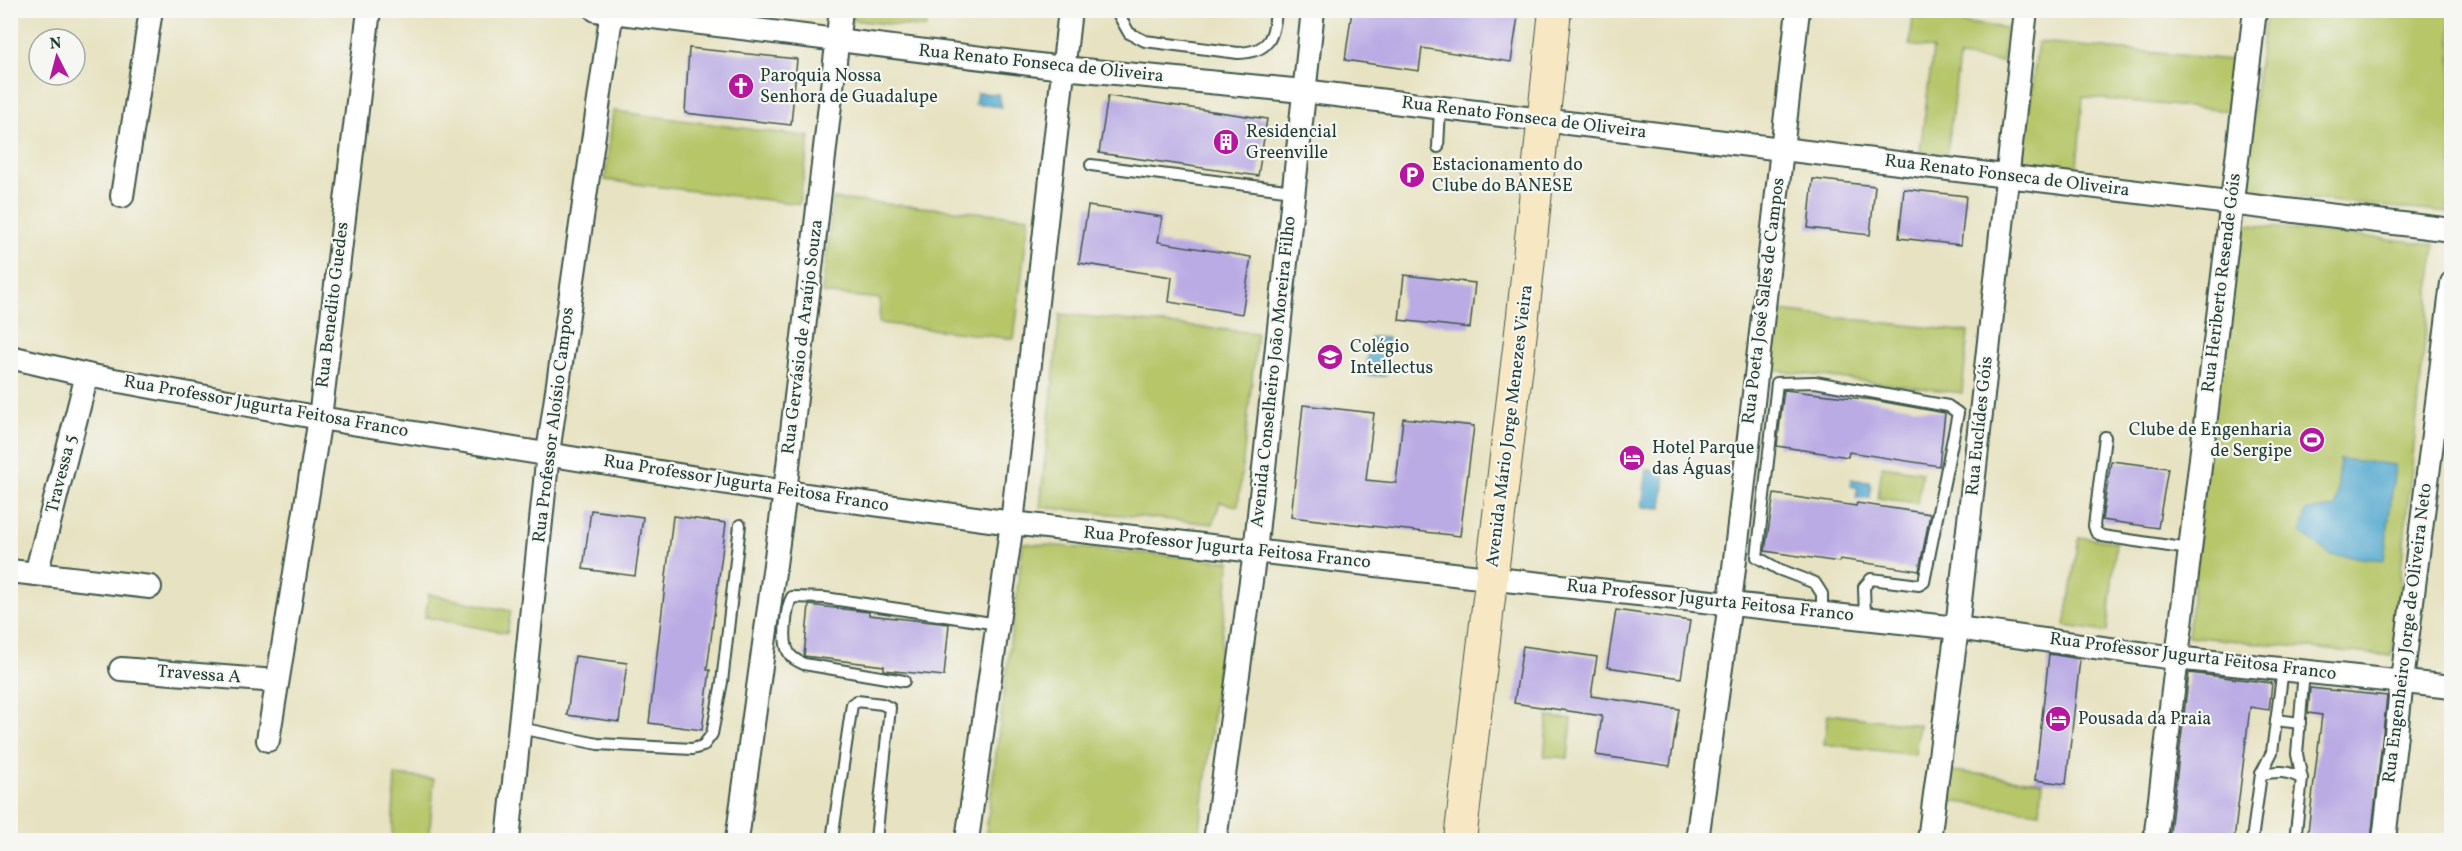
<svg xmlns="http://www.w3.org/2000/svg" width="2462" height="851" font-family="Vollkorn,serif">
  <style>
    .green { fill: #b6c669; stroke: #6a824e; stroke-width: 1.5 }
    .water { fill: #52a9cf; stroke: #387382; stroke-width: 1.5 }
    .building { fill: #baabe4 }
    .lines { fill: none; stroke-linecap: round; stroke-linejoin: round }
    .lane-casing { stroke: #3d5649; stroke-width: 14 }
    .street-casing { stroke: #3d5649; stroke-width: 26 }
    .secondary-casing { stroke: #3d5649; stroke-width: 34 }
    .lane { stroke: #fff; stroke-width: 10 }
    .street { stroke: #fff; stroke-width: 22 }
    .secondary { stroke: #f7e8c3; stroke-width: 32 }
    .labels { text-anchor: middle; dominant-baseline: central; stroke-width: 4.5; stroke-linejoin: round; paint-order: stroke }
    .street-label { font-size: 18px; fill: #1f3d34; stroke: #f6f6f2 }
    .poi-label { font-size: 18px; fill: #1f3d34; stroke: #f6f6f2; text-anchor: start }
  </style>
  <rect width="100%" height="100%" fill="#f6f6f2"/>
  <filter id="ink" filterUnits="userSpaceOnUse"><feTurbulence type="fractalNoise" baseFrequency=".0167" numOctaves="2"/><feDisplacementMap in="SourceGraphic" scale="12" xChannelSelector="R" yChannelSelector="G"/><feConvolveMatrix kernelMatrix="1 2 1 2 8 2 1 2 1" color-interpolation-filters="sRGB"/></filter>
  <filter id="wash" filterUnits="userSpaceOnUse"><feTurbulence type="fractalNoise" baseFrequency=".008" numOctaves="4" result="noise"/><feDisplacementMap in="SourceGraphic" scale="24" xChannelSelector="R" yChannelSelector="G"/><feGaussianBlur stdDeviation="1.35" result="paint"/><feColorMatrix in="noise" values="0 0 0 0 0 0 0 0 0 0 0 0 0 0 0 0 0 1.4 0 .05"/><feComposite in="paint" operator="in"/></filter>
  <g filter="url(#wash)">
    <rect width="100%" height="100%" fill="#e7e2c1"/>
    <g class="green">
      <polygon points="853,11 927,11 926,28 852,20"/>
      <polygon points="2266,11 2451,11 2452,179 2448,213 2242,192"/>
      <polygon points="1913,17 2007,28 2002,62 1959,57 1947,155 1920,152 1933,49 1910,45"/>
      <polygon points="2038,42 2231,60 2230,111 2083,97 2077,167 2022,162"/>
      <polygon points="613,111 810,137 799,204 605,180"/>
      <polygon points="833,199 1029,217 1014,339 879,323 880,299 822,293"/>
      <polygon points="2231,223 2435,244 2392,656 2188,636"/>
      <polygon points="1779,311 1968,332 1962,393 1772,370"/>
      <polygon points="1060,314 1257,333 1238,506 1220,502 1213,524 1040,507"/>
      <polygon points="2451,391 2451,436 2445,435"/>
      <polygon points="1882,466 1922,472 1917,503 1878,498"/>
      <polygon points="2079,537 2116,542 2107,632 2065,626"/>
      <polygon points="1023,543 1230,561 1199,840 985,840"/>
      <polygon points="429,594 511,611 507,633 425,617"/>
      <polygon points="1828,714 1919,725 1915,755 1824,744"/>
      <polygon points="1548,717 1572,719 1568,758 1544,756"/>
      <polygon points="1952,771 2043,782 2040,812 1948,801"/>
      <polygon points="395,775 434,779 429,840 392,840"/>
    </g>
    <g class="water">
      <polygon points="977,93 998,94 1002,107 975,104"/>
      <polygon points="1371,337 1388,338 1385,376 1365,375"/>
      <polygon points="2340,459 2395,465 2384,560 2331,555 2301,533 2306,511 2336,507"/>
      <polygon points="1647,470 1665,471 1662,508 1642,507"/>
      <polygon points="1851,479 1869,482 1871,487 1870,498 1856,498 1858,488 1851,486"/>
    </g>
    <g id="blocks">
      <g class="building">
        <polygon points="1352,10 1407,10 1443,16 1443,10 1519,10 1511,62 1422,48 1419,71 1345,60"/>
        <polygon points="689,48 797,59 791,125 685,113"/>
        <polygon points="1108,96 1267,119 1258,176 1099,153"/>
        <polygon points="1813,179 1875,186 1870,235 1808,228"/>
        <polygon points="1904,189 1966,196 1961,245 1899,238"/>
        <polygon points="1088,206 1162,217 1158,242 1251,257 1242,314 1169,302 1172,277 1079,263"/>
        <polygon points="1404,275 1475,283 1470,328 1399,320"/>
        <polygon points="1784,390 1873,400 1945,413 1939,466 1849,452 1848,457 1777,446"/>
        <polygon points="1303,405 1374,413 1366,480 1396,483 1403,418 1474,426 1460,536 1291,517"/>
        <polygon points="2111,461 2168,468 2158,528 2102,520"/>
        <polygon points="1774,494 1856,506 1857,503 1930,514 1919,571 1840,559 1839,562 1765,551"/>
        <polygon points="591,510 643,517 635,576 583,569"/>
        <polygon points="673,516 726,523 707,670 710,670 702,730 649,723"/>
        <polygon points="809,605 869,612 869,615 949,624 944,676 884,670 884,666 804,656"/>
        <polygon points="1616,610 1690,621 1681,678 1607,667"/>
        <polygon points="1523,646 1597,657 1591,696 1679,709 1670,766 1596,755 1602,716 1514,703"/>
        <polygon points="2049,654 2080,659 2066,784 2035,780"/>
        <polygon points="575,656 627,663 619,722 567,715"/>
        <polygon points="2189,673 2272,683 2269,710 2250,707 2234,840 2169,840"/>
        <polygon points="2310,688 2387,696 2371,840 2307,840 2322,715 2308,713"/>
      </g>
    </g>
  </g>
  <g filter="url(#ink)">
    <use href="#blocks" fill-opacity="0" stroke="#3d5649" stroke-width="1.5"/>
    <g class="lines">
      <g class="lane-casing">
        <g id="lane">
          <path d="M1116 10 1129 33 1145 41 1238 53C1269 52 1274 38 1276 10"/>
          <polyline points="1438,147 1440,109"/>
          <polyline points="1091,165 1293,191"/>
          <polyline points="2105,437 2094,526 2096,532 2102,536 2189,549"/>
          <polyline points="1822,613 1822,594 1815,583 1778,569 1757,557 1777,383 1815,382 1948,406 1958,413 1924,582 1919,585 1871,579 1864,587 1865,618"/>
          <path d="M904 681 804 664C798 661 792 659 789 653 782 642 786 607 792 597L825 598 998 624"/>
          <polyline points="2276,720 2300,723"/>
          <polyline points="520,728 598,744 692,749 703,746 712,734 722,682 740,525"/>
          <path d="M2261 774C2277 771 2288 770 2302 779"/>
          <polyline points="832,840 852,704 857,701 882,704 890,708 876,840"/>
          <polyline points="2252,840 2261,774 2272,752 2283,669"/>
          <polyline points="2295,840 2302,779 2297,754 2304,671"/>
        </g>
      </g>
      <g class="street-casing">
        <g id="street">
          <polyline points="596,10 1063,68 1303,91 2452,230"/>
          <polyline points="122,196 151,10"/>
          <polyline points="10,357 87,375 320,418 785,492 1012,523 1505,580 1957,628 2175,658 2452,687"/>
          <polyline points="10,571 150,587"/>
          <polyline points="36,574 87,375"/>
          <polyline points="121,669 277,681"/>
          <polyline points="268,740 320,418 369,10"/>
          <polyline points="508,840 548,453 612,10"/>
          <polyline points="737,840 785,492 841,10"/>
          <polyline points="967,840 1012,523 1070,10"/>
          <polyline points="1215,840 1255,552 1313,10"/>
          <polyline points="1697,840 1730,603 1798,10"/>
          <polyline points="1929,840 1957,628 2026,10"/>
          <polyline points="2155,840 2255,10"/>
          <polyline points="2384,840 2402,681 2452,283"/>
        </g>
      </g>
      <g class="secondary-casing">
        <polyline id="secondary" points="1460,840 1523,315 1555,10"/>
      </g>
      <use href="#lane" class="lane"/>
      <use href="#street" class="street"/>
      <use href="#secondary" class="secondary"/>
    </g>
  </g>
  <defs>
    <g id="church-disc" transform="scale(1.35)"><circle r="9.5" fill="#b5179e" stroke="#f6f6f2"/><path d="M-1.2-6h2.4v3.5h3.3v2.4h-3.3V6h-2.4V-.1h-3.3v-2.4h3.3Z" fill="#fff"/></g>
    <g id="building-disc" transform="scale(1.35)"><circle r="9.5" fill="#b5179e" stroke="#f6f6f2"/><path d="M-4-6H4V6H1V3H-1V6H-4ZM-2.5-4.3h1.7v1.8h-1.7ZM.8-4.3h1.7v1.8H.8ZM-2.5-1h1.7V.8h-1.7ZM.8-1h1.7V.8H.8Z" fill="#fff"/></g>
    <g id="parking-disc" transform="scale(1.35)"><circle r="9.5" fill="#b5179e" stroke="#f6f6f2"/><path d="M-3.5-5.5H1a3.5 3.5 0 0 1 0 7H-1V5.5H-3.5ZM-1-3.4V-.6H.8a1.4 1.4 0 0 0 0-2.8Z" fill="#fff"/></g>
    <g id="school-disc" transform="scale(1.35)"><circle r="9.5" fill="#b5179e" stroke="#f6f6f2"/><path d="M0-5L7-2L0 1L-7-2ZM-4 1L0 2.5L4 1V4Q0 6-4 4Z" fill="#fff"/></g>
    <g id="stadium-disc" transform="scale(1.35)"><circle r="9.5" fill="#b5179e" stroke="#f6f6f2"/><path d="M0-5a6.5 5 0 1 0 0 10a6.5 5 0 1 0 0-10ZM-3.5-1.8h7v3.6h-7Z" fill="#fff"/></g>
    <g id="hotel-disc" transform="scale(1.35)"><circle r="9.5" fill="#b5179e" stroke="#f6f6f2"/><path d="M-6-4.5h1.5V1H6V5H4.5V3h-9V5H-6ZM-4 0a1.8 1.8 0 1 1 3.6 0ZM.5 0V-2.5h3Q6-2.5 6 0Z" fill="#fff"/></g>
  </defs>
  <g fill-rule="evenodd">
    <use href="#church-disc" x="741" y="86"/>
    <use href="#building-disc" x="1226" y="142"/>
    <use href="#parking-disc" x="1412" y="175"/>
    <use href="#school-disc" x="1330" y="357"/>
    <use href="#stadium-disc" x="2312" y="440"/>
    <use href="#hotel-disc" x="1632" y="458"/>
    <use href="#hotel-disc" x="2058" y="719"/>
  </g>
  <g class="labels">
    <g class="street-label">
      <text transform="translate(1041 64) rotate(6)">Rua Renato Fonseca de Oliveira</text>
      <text transform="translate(1524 118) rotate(7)">Rua Renato Fonseca de Oliveira</text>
      <text transform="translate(2007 176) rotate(7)">Rua Renato Fonseca de Oliveira</text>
      <text transform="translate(2222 283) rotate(-83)">Rua Heriberto Resende Góis</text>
      <text transform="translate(1764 301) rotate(-83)">Rua Poeta José Sales de Campos</text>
      <text transform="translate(333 305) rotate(-83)">Rua Benedito Guedes</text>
      <text transform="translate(803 337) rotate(-83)">Rua Gervásio de Araújo Souza</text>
      <text transform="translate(1274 372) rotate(-84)">Avenida Conselheiro João Moreira Filho</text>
      <text transform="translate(266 407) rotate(10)">Rua Professor Jugurta Feitosa Franco</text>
      <text transform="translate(554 425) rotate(-83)">Rua Professor Aloísio Campos</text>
      <text transform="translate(1510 426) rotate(-83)">Avenida Mário Jorge Menezes Vieira</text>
      <text transform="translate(1980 426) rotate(-84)">Rua Euclídes Góis</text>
      <text transform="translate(62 474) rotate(-76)">Travessa 5</text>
      <text transform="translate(746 484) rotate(9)">Rua Professor Jugurta Feitosa Franco</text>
      <text transform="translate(1227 548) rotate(6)">Rua Professor Jugurta Feitosa Franco</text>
      <text transform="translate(1710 601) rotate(6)">Rua Professor Jugurta Feitosa Franco</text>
      <text transform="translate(2408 633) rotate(-83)">Rua Engenheiro Jorge de Oliveira Neto</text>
      <text transform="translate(2193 657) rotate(7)">Rua Professor Jugurta Feitosa Franco</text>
      <text transform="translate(199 675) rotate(4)">Travessa A</text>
    </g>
    <g class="poi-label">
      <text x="760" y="76">Paroquia Nossa<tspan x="760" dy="21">Senhora de Guadalupe</tspan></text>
      <text x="1246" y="132">Residencial<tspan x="1246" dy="21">Greenville</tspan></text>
      <text x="1432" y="165">Estacionamento do<tspan x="1432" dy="21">Clube do BANESE</tspan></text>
      <text x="1350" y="347">Colégio<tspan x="1350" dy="21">Intellectus</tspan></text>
      <text x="2292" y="430" text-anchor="end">Clube de Engenharia<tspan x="2292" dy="21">de Sergipe</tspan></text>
      <text x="1652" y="448">Hotel Parque<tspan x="1652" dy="21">das Águas</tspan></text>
      <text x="2078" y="719">Pousada da Praia</text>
    </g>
  </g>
  <rect width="2462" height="851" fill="none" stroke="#f6f6f2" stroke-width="36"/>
  <g transform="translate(57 57) rotate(354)"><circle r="28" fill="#f6f6f2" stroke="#a0aca6" stroke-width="1.5"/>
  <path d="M0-4.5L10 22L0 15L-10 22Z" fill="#b5179e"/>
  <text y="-9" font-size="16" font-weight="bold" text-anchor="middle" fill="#1f3d34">N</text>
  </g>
</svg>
